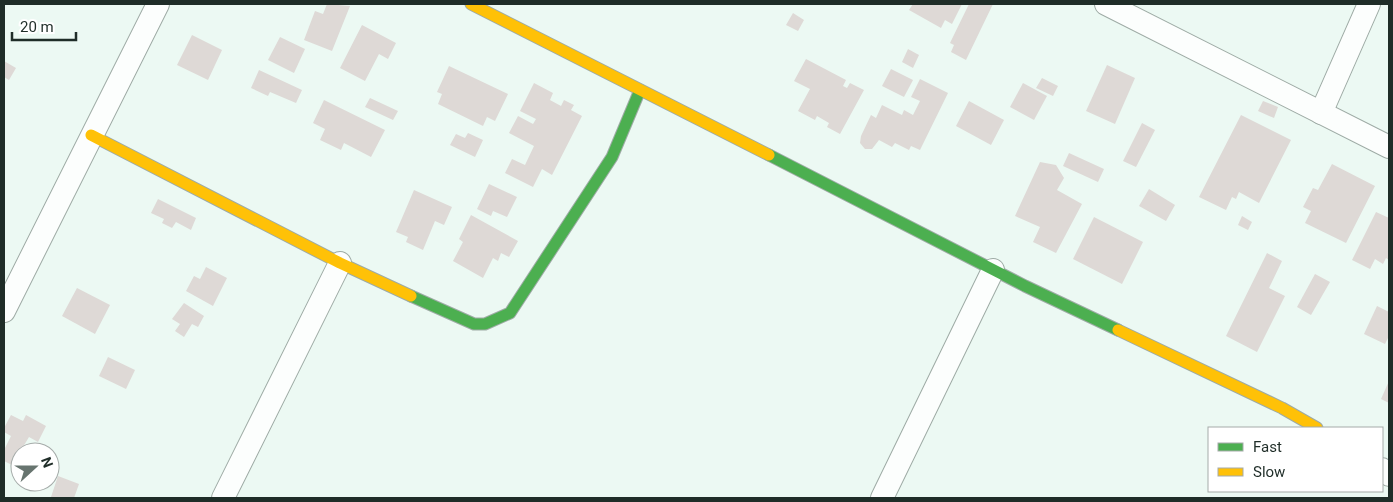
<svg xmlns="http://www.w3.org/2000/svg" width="1393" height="502" font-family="Roboto,sans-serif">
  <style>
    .building { fill: #ded9d6 }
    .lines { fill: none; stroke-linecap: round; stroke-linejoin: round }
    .street-casing { stroke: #9eaba5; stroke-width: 24 }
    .fast-casing { stroke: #9eaba5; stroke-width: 13 }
    .slow-casing { stroke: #9eaba5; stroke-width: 13 }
    .street { stroke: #fcfefd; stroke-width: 22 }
    .fast { stroke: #4caf50; stroke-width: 11 }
    .slow { stroke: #ffc107; stroke-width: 11 }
  </style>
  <rect width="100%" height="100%" fill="#ecf9f3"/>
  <g class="building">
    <polygon points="327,4 350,6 332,51 304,40 315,11 323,14"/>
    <polygon points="913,4 962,4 952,24 945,20 941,28 909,10"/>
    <polygon points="969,4 993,4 966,60 951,52 954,45 950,43"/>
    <polygon points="793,13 804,20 798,31 786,25"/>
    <polygon points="362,25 396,43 388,59 379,54 365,81 340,68"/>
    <polygon points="192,35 222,50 208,80 177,65"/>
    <polygon points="280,37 305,49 294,73 268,60"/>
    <polygon points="908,49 919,55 913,68 902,62"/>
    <polygon points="806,59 846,80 843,86 847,88 850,83 864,90 840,134 827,127 829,123 817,116 815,120 798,111 810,89 794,81"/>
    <polygon points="4,61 16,68 9,80 4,77"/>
    <polygon points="1107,65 1135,78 1115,124 1086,111"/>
    <polygon points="449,66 508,94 495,121 487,117 483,126 438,104 442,94 437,92"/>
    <polygon points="891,69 913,80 904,97 882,86"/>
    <polygon points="259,70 302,90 296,103 270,92 268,96 251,88"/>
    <polygon points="1042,78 1058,86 1053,96 1036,88"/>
    <polygon points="920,79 948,93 920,150 911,146 909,150 895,143 892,147 879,140 872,149 865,149 860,143 861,136 871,115 876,118 882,105 902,115 904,110 913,115 920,101 911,97"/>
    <polygon points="534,83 553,93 550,100 561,106 564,100 574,105 571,110 582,116 552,175 542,169 533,187 505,173 512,159 525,165 534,146 509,133 518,116 533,124 536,119 520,111"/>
    <polygon points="1023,83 1047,96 1034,120 1010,107"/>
    <polygon points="370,98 398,111 393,120 365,107"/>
    <polygon points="324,100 385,130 371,157 344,143 341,150 320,140 325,129 313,123"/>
    <polygon points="969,101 1004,120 991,145 956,126"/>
    <polygon points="1263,101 1278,107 1274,118 1258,111"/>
    <polygon points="1241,115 1291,140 1259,203 1239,192 1236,199 1232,197 1226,210 1199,197"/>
    <polygon points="1142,123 1155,130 1136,167 1123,161"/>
    <polygon points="468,133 483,140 475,157 450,145 456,134 465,138"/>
    <polygon points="1069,153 1104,169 1098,182 1063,166"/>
    <polygon points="1040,162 1056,165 1064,178 1057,190 1082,204 1056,253 1033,242 1040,227 1015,216"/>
    <polygon points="1332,164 1375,186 1346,243 1305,223 1311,211 1303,207 1313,188 1318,190"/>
    <polygon points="489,184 517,197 507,217 493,211 491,216 477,209"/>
    <polygon points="1149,189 1175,205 1166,221 1139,206"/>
    <polygon points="414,190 452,207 444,225 435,221 423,250 406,242 408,237 396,232"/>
    <polygon points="158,199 196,218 191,230 176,222 172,228 162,223 164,219 151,213"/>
    <polygon points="1376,212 1389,218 1389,260 1386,258 1383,264 1375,259 1370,269 1352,260"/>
    <polygon points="471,215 518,241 509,257 501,253 498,261 493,258 483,278 453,261 463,242 459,239"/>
    <polygon points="1242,216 1252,222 1248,230 1238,225"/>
    <polygon points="1094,217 1143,242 1122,284 1073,259"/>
    <polygon points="1267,253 1282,261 1269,288 1285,296 1257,352 1226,336"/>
    <polygon points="206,267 227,278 213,306 186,291 194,276 200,279"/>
    <polygon points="1315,274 1330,282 1311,315 1297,307"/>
    <polygon points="77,288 110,305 95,334 62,316"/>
    <polygon points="184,303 204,316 198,327 192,324 184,337 175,331 180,324 172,319"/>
    <polygon points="1377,306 1389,312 1389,336 1385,344 1364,334"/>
    <polygon points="108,357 135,370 126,389 99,376"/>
    <polygon points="1389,381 1389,403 1381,399"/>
    <polygon points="11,415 23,421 26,415 46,426 38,442 29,437 20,452 20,469 4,461 4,450 11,436 4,432 4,428"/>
    <polygon points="58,476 79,484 74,498 51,497"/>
  </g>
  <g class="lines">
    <g class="street-casing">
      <g id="street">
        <polyline points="1106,4 1389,147"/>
        <polyline points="1321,113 1369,4"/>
        <polyline points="4,311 158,4"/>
        <polyline points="1382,469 1389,475"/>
        <polyline points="223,498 340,263"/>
        <polyline points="882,498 993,270"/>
      </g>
    </g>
    <g class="fast-casing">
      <g id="fast">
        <polyline points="769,155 1025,286 1118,330"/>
        <polyline points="411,296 474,324 485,324 510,313 612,157 640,90"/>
      </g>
    </g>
    <g class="slow-casing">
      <g id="slow">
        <polyline points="471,4 769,155"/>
        <polyline points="91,135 340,263 411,296"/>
        <polyline points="1118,330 1282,408 1317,428"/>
      </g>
    </g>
    <use href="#street" class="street"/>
    <use href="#fast" class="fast"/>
    <use href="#slow" class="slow"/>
  </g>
  <rect width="1393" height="502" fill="none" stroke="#1f2d28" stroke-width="10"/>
  <rect x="1208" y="427" width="175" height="65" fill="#ffffff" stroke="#a5aba9"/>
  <rect x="1218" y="443" width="25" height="8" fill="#4caf50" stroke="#a5aba9"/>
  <text x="1253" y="452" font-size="15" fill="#1f2d28">Fast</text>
  <rect x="1218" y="468" width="25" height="8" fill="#ffc107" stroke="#a5aba9"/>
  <text x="1253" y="477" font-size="15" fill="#1f2d28">Slow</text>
  <g transform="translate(35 467) rotate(69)"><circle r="24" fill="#ffffff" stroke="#a5aba9"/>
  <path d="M0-4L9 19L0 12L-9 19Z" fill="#67746f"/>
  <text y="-8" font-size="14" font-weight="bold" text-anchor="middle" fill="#1f2d28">N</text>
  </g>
  <path d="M12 32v8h64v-8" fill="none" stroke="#1f2d28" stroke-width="2.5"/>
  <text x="20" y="32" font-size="15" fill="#1f2d28" stroke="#ffffff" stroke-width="4" paint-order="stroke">20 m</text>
</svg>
